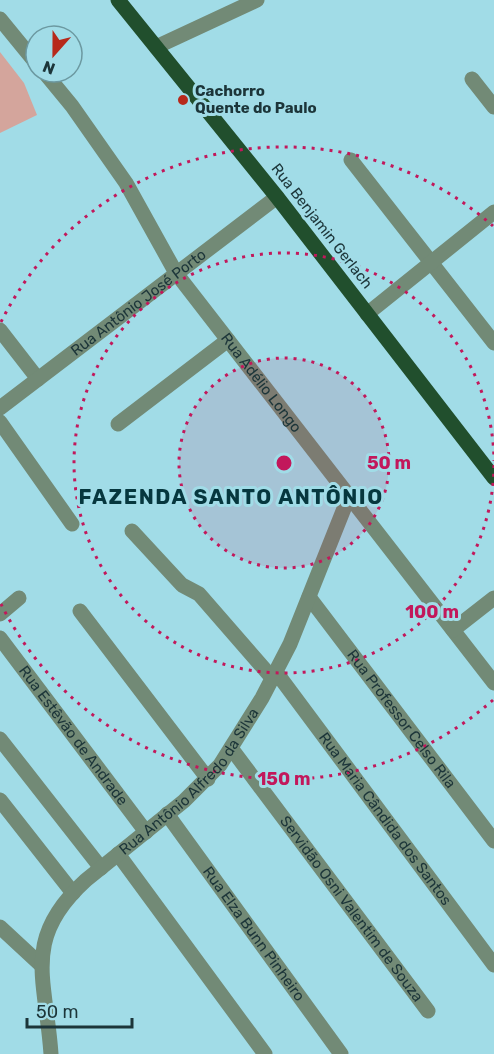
<svg xmlns="http://www.w3.org/2000/svg" width="494" height="1054" font-family="Rubik,sans-serif">
  <style>
    .green { fill: #d4a59c }
    .lines { fill: none; stroke-linecap: round; stroke-linejoin: round }
    .minor { stroke: #728a76; stroke-width: 15 }
    .major { stroke: #214f2d; stroke-width: 15 }
    .ring { fill: none; stroke: #c2185b; stroke-width: 3; stroke-dasharray: 3 6 }
    .poi-dot { fill: #b7291b; stroke: #a1dce7; stroke-width: 2 }
    .labels { text-anchor: middle; dominant-baseline: central; stroke-width: 6; stroke-linejoin: round; paint-order: stroke }
    .poi-label { font-size: 15px; font-weight: bold; fill: #1c3539; stroke: #a1dce7; text-anchor: start }
    .street-label { font-size: 15px; fill: #1c3539; stroke: #a1dce7 }
    .district-label { font-size: 21px; font-weight: bold; letter-spacing: 1.5px; fill: #06373e; stroke: #a1dce7 }
    .centre { fill: #c2185b; stroke: #a1dce7; stroke-width: 3 }
    .ring-label { font-size: 18px; text-anchor: middle; font-weight: bold; fill: #c2185b; stroke: #a1dce7; stroke-width: 6; stroke-linejoin: round; paint-order: stroke }
  </style>
  <rect width="100%" height="100%" fill="#a1dce7"/>
  <polygon class="green" points="0,52 24,83 37,115 0,133"/>
  <g class="lines">
    <g class="minor">
      <polyline points="0,19 36,63"/>
      <polyline points="156,47 257,0"/>
      <path id="s1" d="M44 72 72 106 126 183 176 273 494 683"/>
      <polyline points="472,79 494,107"/>
      <polyline points="351,160 494,343"/>
      <polyline points="367,314 494,212"/>
      <polyline points="0,330 38,379"/>
      <path id="s2" d="M0 408 277 197"/>
      <polyline points="0,422 72,524"/>
      <polyline points="118,424 228,340"/>
      <polyline points="132,531 182,585 199,594 273,679"/>
      <path id="s3" d="M309 597 494 841"/>
      <polyline points="80,611 208,779"/>
      <polyline points="0,614 19,598"/>
      <polyline points="453,630 494,598"/>
      <path id="s4" d="M0 638 146 832"/>
      <path id="s5" d="M276 672 494 965"/>
      <polyline points="0,739 101,868"/>
      <path id="s6" d="M231 748 428 1011"/>
      <polyline points="0,800 73,893"/>
      <path id="s7" d="M167 814 341 1054"/>
      <polyline points="118,854 265,1054"/>
      <polyline points="0,927 41,965"/>
      <path id="s8" d="M51 1054C46 979 21 939 86 880L184 801 220 765 262 698 290 644 349 496"/>
    </g>
    <polyline class="major" points="118,0 277,197 494,478"/>
  </g>
  <circle cx="284" cy="463" r="105" fill="#c2185b" fill-opacity=".12"/>
  <g class="ring">
    <circle cx="284" cy="463" r="105"/>
    <path d="M494 465A210 210 0 1 1 494 461"/>
    <path d="M493 700A316 316 0 0 1 1 604M1 322A316 316 0 0 1 493 226"/>
  </g>
  <circle class="poi-dot" cx="183" cy="100" r="6"/>
  <g class="labels">
    <g class="poi-label">
      <text x="195" y="91">Cachorro<tspan x="195" dy="17">Quente do Paulo</tspan></text>
    </g>
    <g class="street-label">
      <text transform="translate(322 226) rotate(52)">Rua Benjamin Gerlach</text>
      <text stroke="none"><textPath href="#s2" startOffset="174">Rua Antônio José Porto</textPath></text>
      <text stroke="none"><textPath href="#s1" startOffset="380">Rua Adélio Longo</textPath></text>
      <text stroke="none"><textPath href="#s3" startOffset="153">Rua Professor Celso Rila</textPath></text>
      <text stroke="none"><textPath href="#s4" startOffset="122">Rua Estêvão de Andrade</textPath></text>
      <text stroke="none"><textPath href="#s8" startOffset="332">Rua Antônio Alfredo da Silva</textPath></text>
      <text stroke="none"><textPath href="#s5" startOffset="183">Rua Maria Cândida dos Santos</textPath></text>
      <text stroke="none"><textPath href="#s6" startOffset="201">Servidão Osni Valentim de Souza</textPath></text>
      <text stroke="none"><textPath href="#s7" startOffset="148">Rua Elza Bunn Pinheiro</textPath></text>
    </g>
    <g class="district-label">
      <text x="231" y="496">FAZENDA SANTO ANTÔNIO</text>
    </g>
  </g>
  <circle cx="284" cy="463" r="9" class="centre"/>
  <g class="ring-label">
    <text x="389" y="469">50 m</text>
    <text x="432" y="618">100 m</text>
    <text x="284" y="785">150 m</text>
  </g>
  <g transform="translate(54 54) rotate(201)"><circle r="28" fill="#a1dce7" stroke="#6c99a1" stroke-width="1.5"/>
  <path d="M0-4.5L10 22L0 15L-10 22Z" fill="#b7291b"/>
  <text y="-9" font-size="16" font-weight="bold" text-anchor="middle" fill="#1c3539">N</text>
  </g>
  <path d="M27 1018v9h105v-9" fill="none" stroke="#1c3539" stroke-width="3"/>
  <text x="36" y="1018" font-size="18" fill="#1c3539" stroke="#a1dce7" stroke-width="4.5" paint-order="stroke">50 m</text>
</svg>
